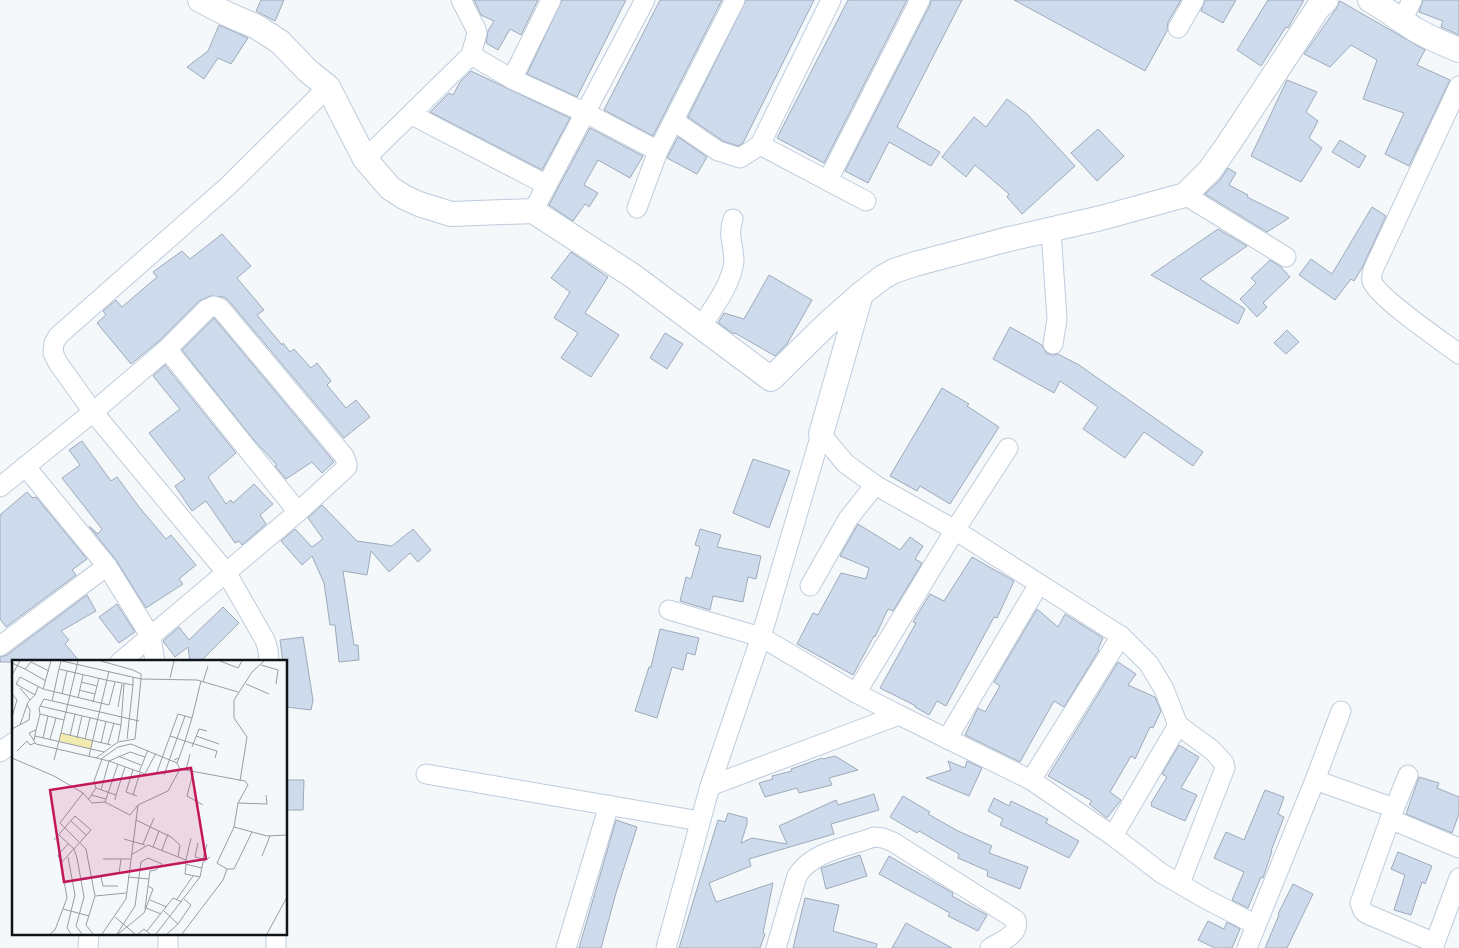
<svg xmlns="http://www.w3.org/2000/svg" width="1459" height="948" font-family="'Fira Sans Condensed',sans-serif">
  <style>
    .building { fill: #cddbec; stroke: #9caaba }
    .lines { fill: none; stroke-linecap: round; stroke-linejoin: round }
    .minor-casing { stroke: #beccdc; stroke-width: 21 }
    .tertiary-casing { stroke: #beccdc; stroke-width: 26 }
    .minor { stroke: #fff; stroke-width: 19 }
    .tertiary { stroke: #fff; stroke-width: 24 }
    .inset-road { fill: none; stroke: #999da1; stroke-width: 1 }
    .view { fill: #c2185b; fill-opacity: 0.15; stroke: #c2185b; stroke-width: 2.5 }
    .inset-edge { fill: none; stroke: #0f1419; stroke-width: 2.5 }
  </style>
  <rect width="100%" height="100%" fill="#f5f8fb"/>
  <g class="building">
    <polygon points="261,0 284,0 275,21 256,11"/>
    <polygon points="474,0 538,0 521,35 510,29 498,50 486,43 488,31 494,21 481,15"/>
    <polygon points="562,0 626,0 577,97 527,74"/>
    <polygon points="660,0 722,0 653,136 604,110"/>
    <polygon points="746,0 814,0 743,143 738,146 723,141 688,117"/>
    <polygon points="848,0 907,0 824,163 777,138"/>
    <polygon points="931,0 962,0 897,127 940,152 931,166 889,142 868,183 845,171 930,5"/>
    <polygon points="1014,0 1181,0 1168,22 1167,31 1145,71"/>
    <polygon points="1205,0 1236,0 1223,23 1201,11"/>
    <polygon points="1268,0 1304,0 1288,28 1286,27 1261,66 1237,50"/>
    <polygon points="1423,0 1459,0 1459,35 1441,27 1443,21 1419,12"/>
    <polygon points="1340,1 1425,50 1417,65 1450,80 1409,166 1385,154 1404,113 1363,99 1377,60 1351,45 1330,67 1304,54 1336,9"/>
    <polygon points="219,25 248,38 231,64 218,58 204,79 187,67 208,51"/>
    <polygon points="471,71 570,118 542,170 430,112 449,93 453,95 460,82"/>
    <polygon points="1287,80 1317,92 1306,112 1318,121 1309,138 1322,148 1301,182 1251,156"/>
    <polygon points="1007,99 1027,114 1075,166 1022,214 1007,197 1009,194 975,165 966,177 942,157 974,117 986,127"/>
    <polygon points="590,128 643,156 630,178 598,160 584,185 598,193 589,207 585,204 573,221 549,205"/>
    <polygon points="1098,129 1124,156 1097,181 1071,153"/>
    <polygon points="678,137 707,157 697,174 667,158"/>
    <polygon points="1340,140 1366,156 1359,168 1332,152"/>
    <polygon points="1228,168 1236,173 1229,185 1248,195 1247,197 1289,218 1267,232 1205,194 1220,180"/>
    <polygon points="1372,207 1386,216 1362,268 1354,281 1351,279 1335,300 1299,275 1311,259 1332,274"/>
    <polygon points="1218,229 1247,246 1200,279 1245,309 1238,324 1151,275"/>
    <polygon points="222,234 251,266 237,278 264,310 257,315 282,345 283,343 290,352 294,349 311,368 317,363 331,381 327,385 346,408 356,400 370,417 344,438 229,301 224,297 210,296 199,301 159,341 131,364 97,323 106,315 103,311 116,300 122,307 157,277 153,272 182,251 190,259"/>
    <polygon points="571,252 608,277 585,313 619,335 591,377 561,358 578,333 554,318 570,292 551,278"/>
    <polygon points="1270,260 1281,267 1290,277 1263,303 1267,307 1257,317 1240,299 1256,283 1251,278"/>
    <polygon points="769,275 812,300 787,344 775,356 735,333 734,334 718,323 724,313 744,319"/>
    <polygon points="214,318 334,462 322,473 312,462 286,479 275,466 277,465 253,439 182,350"/>
    <polygon points="1010,327 1042,345 1046,353 1052,355 1058,354 1079,365 1203,452 1193,466 1144,432 1125,458 1083,429 1098,407 1060,381 1054,393 993,359"/>
    <polygon points="1287,330 1299,342 1286,354 1274,343"/>
    <polygon points="665,333 683,344 667,369 650,358"/>
    <polygon points="165,365 236,453 208,477 226,504 231,500 233,503 254,484 273,504 260,515 266,524 242,545 239,541 235,543 206,501 192,511 175,486 185,479 149,433 180,409 153,376"/>
    <polygon points="942,388 969,404 967,406 999,427 950,504 920,486 917,491 890,476"/>
    <polygon points="82,441 111,481 117,477 139,507 166,539 171,535 196,565 179,579 183,584 146,608 116,560 89,526 98,534 102,529 62,478 80,465 69,450"/>
    <polygon points="753,459 790,471 769,528 733,513"/>
    <polygon points="27,492 33,498 36,497 87,559 72,570 76,575 6,627 0,619 0,515"/>
    <polygon points="322,505 357,541 392,546 413,529 431,550 418,562 410,553 389,572 371,551 367,575 343,571 354,645 358,645 359,660 339,662 335,625 330,625 324,583 312,556 302,565 281,541 295,529 312,547 323,539 308,518"/>
    <polygon points="858,524 900,550 910,537 923,546 915,559 922,563 893,611 888,609 875,637 874,636 853,675 797,644 813,613 818,615 841,573 866,579 869,568 840,556"/>
    <polygon points="700,529 721,535 717,547 761,556 756,579 748,577 743,602 713,596 710,610 680,601 686,577 691,579 700,547 695,545"/>
    <polygon points="972,557 1014,581 997,618 994,617 946,706 937,701 929,715 915,707 916,706 880,688 916,623 913,622 930,594 944,601"/>
    <polygon points="87,595 96,611 61,631 69,640 65,644 80,662 0,662 0,657 7,655"/>
    <polygon points="117,604 135,632 119,643 99,617"/>
    <polygon points="223,607 239,623 200,662 190,662 188,647 175,657 163,641 179,627 189,640"/>
    <polygon points="1037,609 1058,627 1065,614 1103,638 1098,649 1099,650 1064,707 1054,701 1020,762 965,735 978,708 985,712 1000,686 994,682"/>
    <polygon points="660,629 699,638 695,655 687,653 683,670 672,667 657,718 635,711 649,667 651,667"/>
    <polygon points="303,637 313,700 311,710 286,707 286,662 283,662 280,640"/>
    <polygon points="1118,662 1136,674 1128,685 1155,697 1161,711 1153,728 1150,727 1135,759 1131,756 1110,792 1121,800 1107,818 1089,804 1092,801 1048,776"/>
    <polygon points="1179,745 1199,757 1181,788 1197,795 1185,821 1151,806 1152,804 1151,803 1167,777 1162,774"/>
    <polygon points="835,756 858,770 829,778 832,785 799,793 797,788 765,797 759,783 773,779 772,776 792,771 791,769 822,758 823,759"/>
    <polygon points="948,761 965,768 967,761 982,768 969,796 926,778 951,770"/>
    <polygon points="1419,777 1439,783 1437,788 1459,797 1459,814 1452,833 1406,814"/>
    <polygon points="286,780 304,780 303,810 286,810"/>
    <polygon points="1265,790 1284,797 1278,814 1284,817 1271,851 1272,851 1263,878 1261,877 1248,908 1232,900 1244,872 1214,858 1226,832 1244,840"/>
    <polygon points="874,794 879,810 831,824 834,834 749,859 751,866 709,883 716,902 773,883 763,933 765,934 760,948 679,948 718,820 725,822 728,813 747,818 747,824 741,843 752,838 787,844 779,826 836,800 838,805"/>
    <polygon points="903,796 930,812 928,814 958,831 992,846 989,853 1028,867 1020,889 987,876 988,871 958,858 959,854 919,831 917,833 890,817"/>
    <polygon points="994,798 1009,806 1011,801 1048,819 1046,823 1079,841 1069,858 1000,825 1003,819 988,811"/>
    <polygon points="616,820 637,827 616,893 601,948 579,948"/>
    <polygon points="1398,852 1432,866 1425,884 1422,882 1411,915 1394,910 1405,875 1391,869"/>
    <polygon points="860,855 867,876 826,889 821,868"/>
    <polygon points="889,856 953,893 952,896 987,915 978,931 948,916 950,913 879,874"/>
    <polygon points="1293,884 1313,894 1287,948 1265,948 1279,915 1278,914"/>
    <polygon points="805,898 839,905 833,931 877,944 876,948 793,948"/>
    <polygon points="1208,921 1224,929 1227,922 1240,929 1232,948 1215,948 1198,940"/>
    <polygon points="906,923 952,948 892,948"/>
  </g>
  <g class="lines">
    <g class="minor-casing">
      <g id="minor">
        <polyline points="461,0 476,29 477,33 471,55"/>
        <polyline points="831,0 760,145 866,201"/>
        <polyline points="1402,21 1412,0"/>
        <polyline points="1178,28 1194,0"/>
        <polyline points="512,79 551,0"/>
        <path d="M1459 86 1380 255C1377 262 1370 273 1372 281 1377 297 1443 342 1459 354"/>
        <polyline points="412,115 547,185"/>
        <polyline points="674,121 718,151 740,158 760,145"/>
        <polyline points="658,151 735,0"/>
        <polyline points="365,159 471,55 512,79 586,113 658,151 637,208"/>
        <polyline points="828,180 920,0"/>
        <polyline points="1185,195 1286,257"/>
        <polyline points="533,211 645,0"/>
        <polyline points="1051,230 1057,319 1053,344"/>
        <path d="M701 327C714 306 731 286 734 261 734 252 732 246 731 238 730 231 731 225 733 219"/>
        <polyline points="167,349 298,512"/>
        <polyline points="821,434 845,463 875,485 955,530 1121,636 1149,664 1164,689 1178,725 1212,750 1224,763 1225,768 1180,883"/>
        <polyline points="25,466 107,566 151,637 155,662"/>
        <polyline points="0,487 93,412 167,349 207,309 214,306 220,308 344,456 347,464 347,467 298,512 120,662"/>
        <polyline points="810,586 848,519 875,485"/>
        <polyline points="669,610 761,637 856,693 899,715"/>
        <polyline points="0,646 107,566"/>
        <polyline points="269,662 268,650 265,640 226,572 93,412 58,363 53,353 54,343 58,336 228,186 328,87"/>
        <polyline points="856,693 955,530 1008,448"/>
        <polyline points="947,739 1039,584"/>
        <polyline points="0,752 14,742"/>
        <polyline points="426,774 700,821"/>
        <polyline points="1408,775 1390,819 1360,903 1363,911 1367,914 1435,943"/>
        <polyline points="1031,780 1121,636"/>
        <polyline points="1315,780 1394,808"/>
        <polyline points="710,786 899,715 1031,780 1113,836 1161,873 1204,898 1256,925"/>
        <polyline points="1390,819 1459,848"/>
        <polyline points="1113,836 1178,725"/>
        <polyline points="168,934 168,948"/>
        <polyline points="276,934 276,948"/>
        <polyline points="88,948 89,934"/>
        <polyline points="566,948 609,805"/>
        <polyline points="666,948 710,786 761,637 821,434"/>
        <path d="M776 948 797 876C812 851 848 847 874 837L883 838 893 842 1016 920C1020 935 1001 941 990 948"/>
        <polyline points="1247,948 1315,780 1341,711"/>
        <polyline points="1433,948 1459,878"/>
      </g>
    </g>
    <g class="tertiary-casing">
      <g id="tertiary">
        <polyline points="200,0 227,14 257,27 280,42 308,71 328,87 365,159 390,188 404,197 419,204 451,214 533,211 633,276 771,379 826,325 861,294"/>
        <path d="M1370 0C1386 9 1400 20 1416 30 1430 38 1444 44 1459 50"/>
        <polyline points="821,434 861,294 883,277 894,271 915,264 1005,240 1101,218 1185,195 1210,170 1227,146 1318,8 1326,0"/>
      </g>
    </g>
    <use href="#minor" class="minor"/>
    <use href="#tertiary" class="tertiary"/>
  </g>
  <g transform="translate(12 660)">
    <rect width="275" height="275" fill="#f5f8fb"/>
    <path d="M49 73 81 81 79 89 47 81Z" fill="#f2ebaf"/>
    <path class="inset-road" d="M49 1 47 9 94 20 121 25V17M50 1 129 19 185 20 226 32M208 1 226 8 230 1M0 3 13 9 19 2 37 11M249 5 266 10 264 24M13 9 34 21M0 15 8 1M158 18 162 1M69 22 85 26 87 18M191 22 196 6M234 24 257 34M26 27 23 35 4 24 8 17 31 29 39 1M8 28 18 40M31 29 97 45 103 22M67 30 83 34M0 34 5 40 0 57M50 34 55 11M66 38 71 15M40 41 47 9M81 42 85 26M28 46 109 65 112 24M106 47 110 24M28 54 27 48 32 39 127 61M180 58 189 21M52 60 66 1M8 65 16 42 23 35M0 69 17 60 18 50 15 45M24 70 28 54 52 60 49 73 99 85M23 76 92 92M58 76 63 54M158 76 166 54 180 58 173 81 205 91 203 98M184 76 207 84M31 78 36 56M65 78 70 56M38 79 44 58M73 79 78 58M115 79 121 25M22 80 24 70 17 73 24 84 97 101 133 114 144 93M106 81 109 65M89 83 94 61M96 84 102 63M180 87 187 69 195 71M5 91 15 81 18 85 23 83M77 96 97 11M106 96 129 105M0 98 42 116 71 133 80 143 93 142 118 155 126 145M84 98 106 82 123 79 129 19V14L121 10 89 1M89 99 106 87 119 84 165 103M42 100 49 73M162 100 167 98 165 103 168 109M121 110 114 132 125 136M174 110 178 94M127 112 136 90M145 112 158 76 173 81 167 98M181 113 175 136 191 145M152 115 173 56M228 121 235 77 222 58V40L240 12 252 1M84 128 82 121 90 99M89 130 97 101 118 92 133 97M71 133 48 163 74 189 83 236 74 265 81 274M79 135 94 139M104 135 113 107M121 135 128 113M76 140 84 128 104 135 103 140M93 142 106 104M226 143 255 144 254 135M124 160 159 177 168 185 166 197M59 161 74 175M222 167 255 176 275 175M47 175 62 189 65 198 72 237 64 266 70 274M179 178 173 204 190 208M112 179 133 185M186 183 183 197 191 199M131 184 142 158M141 187 147 171M150 190 156 174M119 195 136 185 174 200M250 196 258 176M56 197 63 235 55 268 59 274M91 199H118M191 199 195 184M49 203 46 195 57 183M174 205 173 214 188 217M275 206V236M215 209H222L240 172M107 214 109 199M89 217 91 226H106M116 217 137 219M52 222 79 218M83 236 114 233M165 239 181 216M138 240 155 247M134 248 149 254M51 249 77 256M133 249 136 226M152 251 166 264 155 274M103 257 123 274M166 264 179 245 172 239M135 271 161 238 170 242M38 274 43 270 55 238 49 203 79 170 63 156 42 180M90 274 114 239 126 145 156 131 168 109 233 121 236 125 226 143 222 167 205 203 215 209 211 220 170 274M105 274 123 246 129 202 136 198 150 204 144 210 138 211 136 226 141 229 132 253 106 274M126 274 132 269 138 274M144 274 188 217 191 202 198 197M255 274 275 237"/>
    <path class="view" d="M179 108 194 199 52 222 38 130Z"/>
    <rect width="275" height="275" class="inset-edge"/>
  </g>
</svg>
